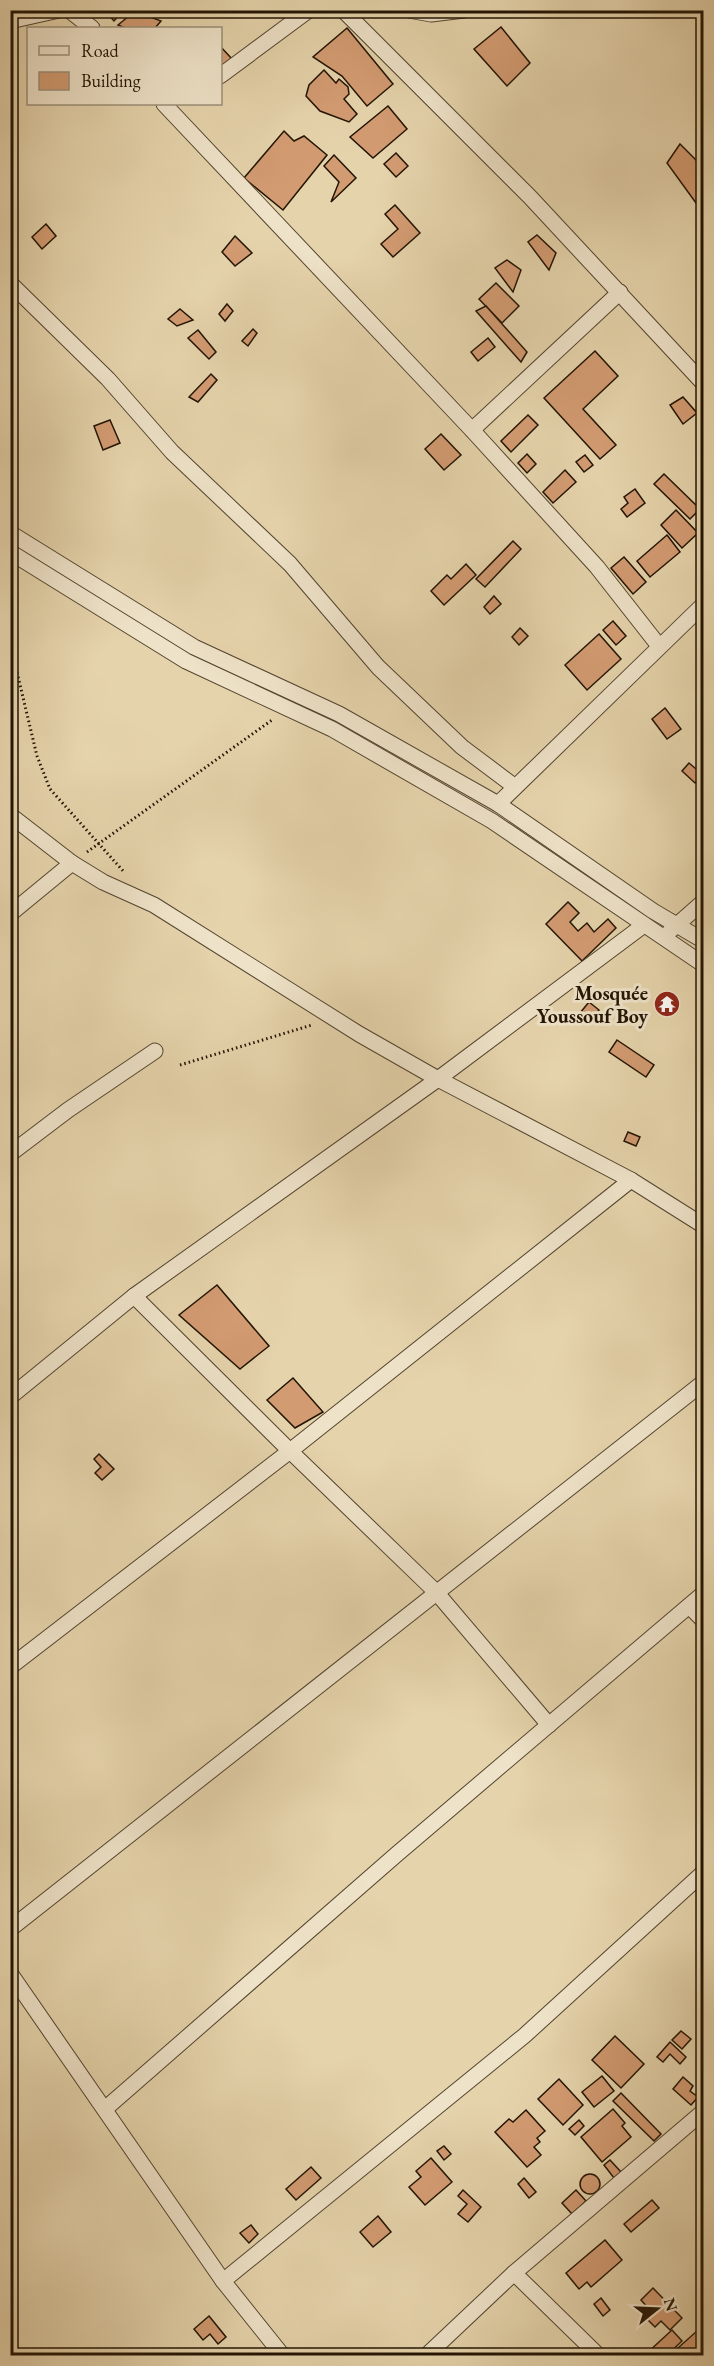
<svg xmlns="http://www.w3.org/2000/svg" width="714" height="2366" font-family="'EB Garamond',serif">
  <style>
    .building { fill: #d39b72; stroke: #221404; stroke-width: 1.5 }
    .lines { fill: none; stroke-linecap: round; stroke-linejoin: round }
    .minor-casing { stroke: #53442e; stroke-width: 17 }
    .path { stroke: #221404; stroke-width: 3; stroke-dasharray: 1.5 3; stroke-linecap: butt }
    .minor { stroke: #eee2c8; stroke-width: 15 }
    .labels { text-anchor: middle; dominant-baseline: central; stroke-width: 6; stroke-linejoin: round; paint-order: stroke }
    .poi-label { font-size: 20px; font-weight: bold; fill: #221404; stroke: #eee2c8; text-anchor: end }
  </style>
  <rect width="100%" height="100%" fill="#e5d3ab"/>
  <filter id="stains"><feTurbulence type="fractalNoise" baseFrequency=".00333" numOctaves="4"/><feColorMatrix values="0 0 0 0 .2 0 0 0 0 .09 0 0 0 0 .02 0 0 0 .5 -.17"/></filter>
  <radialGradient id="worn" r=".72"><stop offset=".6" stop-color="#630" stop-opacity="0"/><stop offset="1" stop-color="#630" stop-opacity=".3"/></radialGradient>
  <g class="building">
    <polygon points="104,10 124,10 114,21"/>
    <polygon points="135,11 161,21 155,28 125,28 118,25"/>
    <polygon points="501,27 530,63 507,86 474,49"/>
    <polygon points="347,28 393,84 367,106 342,76 313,57"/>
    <polygon points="220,46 232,59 220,70"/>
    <polygon points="324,70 336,83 339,79 348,87 349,94 344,99 357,114 349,122 320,111 306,96 309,85"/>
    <polygon points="388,106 407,129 373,158 350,137"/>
    <polygon points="284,131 294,141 304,136 327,155 283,210 244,178"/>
    <polygon points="680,144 704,168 704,192 696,203 667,163"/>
    <polygon points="396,153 408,166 396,177 384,164"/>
    <polygon points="334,155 356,178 331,202 339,182 324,166"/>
    <polygon points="395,205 420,233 393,257 381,244 398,229 385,214"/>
    <polygon points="46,224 56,236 42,249 32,237"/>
    <polygon points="537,235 556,253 549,270 528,242"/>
    <polygon points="235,236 252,253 235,266 222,252"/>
    <polygon points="507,260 521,270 513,292 495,268"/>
    <polygon points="496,283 519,306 502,323 479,299"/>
    <polygon points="227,304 233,311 225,321 219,314"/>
    <polygon points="486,306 527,352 521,362 476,311"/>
    <polygon points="180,309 193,320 177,326 168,319"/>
    <polygon points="253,329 257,333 248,346 242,341"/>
    <polygon points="198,330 216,352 209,359 188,338"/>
    <polygon points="488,338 495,347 478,361 471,352"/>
    <polygon points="595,351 618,376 583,409 616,445 600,459 544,398"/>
    <polygon points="211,374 217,380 198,402 189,397"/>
    <polygon points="683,397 697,413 683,424 670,405"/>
    <polygon points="528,415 538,425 511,452 501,441"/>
    <polygon points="110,420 120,443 103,450 94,426"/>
    <polygon points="441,434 461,455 444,470 425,449"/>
    <polygon points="527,454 536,464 527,473 518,463"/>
    <polygon points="585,455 593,465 584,472 576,462"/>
    <polygon points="565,470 576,482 553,503 543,492"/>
    <polygon points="664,474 700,509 690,519 654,484"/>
    <polygon points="635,489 645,503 627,517 621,509 628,503 624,497"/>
    <polygon points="676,510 698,533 682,548 661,525"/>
    <polygon points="667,535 680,552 650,577 637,561"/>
    <polygon points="513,541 521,549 485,587 476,579"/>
    <polygon points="624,557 646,582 633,594 611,568"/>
    <polygon points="466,564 476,575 444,605 431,591 447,575 451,579"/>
    <polygon points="494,596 501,604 490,614 484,607"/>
    <polygon points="613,621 626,636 616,645 603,630"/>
    <polygon points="520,628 528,636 519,645 512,637"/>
    <polygon points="599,634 621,659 587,690 565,665"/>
    <polygon points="665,708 681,729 667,739 652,719"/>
    <polygon points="689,763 702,774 695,783 682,771"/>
    <polygon points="568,902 579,913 570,922 578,931 587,923 594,932 608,919 616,928 582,961 546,924"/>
    <polygon points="589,1002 599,1010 590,1021 580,1013"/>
    <polygon points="617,1040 654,1065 646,1077 609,1052"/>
    <polygon points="628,1132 640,1137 636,1146 624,1141"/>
    <polygon points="217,1285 269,1346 240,1369 179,1315"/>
    <polygon points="293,1378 323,1412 295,1428 267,1400"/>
    <polygon points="99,1454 114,1469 102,1480 95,1473 101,1467 94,1459"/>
    <polygon points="681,2031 691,2039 682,2049 672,2040"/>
    <polygon points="615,2036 644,2064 621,2088 592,2060"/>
    <polygon points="670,2042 686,2057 680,2064 670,2054 663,2062 657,2057"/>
    <polygon points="602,2076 614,2091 594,2107 582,2092"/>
    <polygon points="683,2077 693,2086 690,2091 698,2097 691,2105 673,2089"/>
    <polygon points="559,2079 583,2105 563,2125 538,2099"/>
    <polygon points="621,2093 661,2134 654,2141 613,2101"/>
    <polygon points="613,2109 625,2123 622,2126 631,2137 602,2162 581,2137"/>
    <polygon points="526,2110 545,2131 537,2138 540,2142 534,2147 541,2155 527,2167 495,2132 509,2119 513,2122"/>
    <polygon points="579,2120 584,2126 575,2135 569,2129"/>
    <polygon points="444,2146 451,2154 444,2160 437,2151"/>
    <polygon points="431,2158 452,2182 425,2205 409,2187 421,2177 416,2171"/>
    <polygon points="610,2160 621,2172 614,2178 604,2165"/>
    <polygon points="311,2167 321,2178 296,2200 286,2189"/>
    <circle cx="590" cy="2184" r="10"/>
    <polygon points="524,2178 536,2192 529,2198 518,2184"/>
    <polygon points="463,2190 481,2207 468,2222 458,2214 467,2204 458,2196"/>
    <polygon points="576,2190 586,2201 572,2214 562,2203"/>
    <polygon points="652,2200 659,2208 631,2232 624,2224"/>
    <polygon points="378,2216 391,2232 373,2247 360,2232"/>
    <polygon points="251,2225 258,2234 249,2243 240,2233"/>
    <polygon points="605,2240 622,2260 591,2287 587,2282 579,2289 566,2273"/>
    <polygon points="653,2288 682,2318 670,2330 661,2321 655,2327 643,2315 649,2309 641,2300"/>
    <polygon points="601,2298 610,2310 603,2316 594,2304"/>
    <polygon points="209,2316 226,2337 218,2344 210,2334 203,2340 194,2329"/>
    <polygon points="672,2330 682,2341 666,2356 650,2356 647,2353"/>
    <polygon points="697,2331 704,2339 704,2356 669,2356"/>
  </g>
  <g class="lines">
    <g class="minor-casing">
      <g id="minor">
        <polyline points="69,10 92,28"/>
        <polyline points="343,10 530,197 704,384"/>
        <polyline points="409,10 431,14 464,10"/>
        <polyline points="10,21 59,10"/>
        <polyline points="220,76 309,10"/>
        <polyline points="164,104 472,430 597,567 659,646"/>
        <polyline points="10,283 108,379 172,452 290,564 378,667 462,747 514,786"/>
        <polyline points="472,430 620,292"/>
        <polyline points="10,533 194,647 339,714 498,804 653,911 704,941"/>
        <polyline points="10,552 186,661 332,729 492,821 704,965"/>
        <polyline points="498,804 704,604"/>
        <polyline points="10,815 72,863 103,882 154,905 359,1034 438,1079 631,1180 704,1226"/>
        <polyline points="10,914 72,863"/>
        <polyline points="670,931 704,901"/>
        <polyline points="10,1154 68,1110 155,1051"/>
        <polyline points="134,1296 290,1451 436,1592 549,1725"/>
        <polyline points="10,1397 134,1296 438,1079 644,925"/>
        <polyline points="689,1606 704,1621"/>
        <polyline points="10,1667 290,1451 631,1180"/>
        <polyline points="10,1929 704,1382"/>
        <polyline points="10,1973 223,2281 283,2356"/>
        <polyline points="105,2109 397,1854 704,1593"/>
        <polyline points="514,2273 599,2356"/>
        <polyline points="223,2281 524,2036 704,1872"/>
        <polyline points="426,2356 514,2273 704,2111"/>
      </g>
    </g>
    <g class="path">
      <polyline points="10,656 16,668 37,756 50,789 124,872"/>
      <polyline points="87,852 272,720"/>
      <polyline points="180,1065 312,1025"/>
    </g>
    <use href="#minor" class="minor"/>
  </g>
  <defs>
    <g id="temple-disc" transform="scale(1.35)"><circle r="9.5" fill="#8f2418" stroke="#eee2c8"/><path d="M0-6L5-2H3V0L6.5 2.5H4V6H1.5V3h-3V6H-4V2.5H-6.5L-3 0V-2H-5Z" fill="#fff"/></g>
  </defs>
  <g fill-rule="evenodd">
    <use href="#temple-disc" x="667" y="1004"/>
  </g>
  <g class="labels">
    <g class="poi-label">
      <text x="648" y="993">Mosquée<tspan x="648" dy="23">Youssouf Boy</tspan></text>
    </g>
  </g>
  <rect width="714" height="2366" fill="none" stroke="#e5d3ab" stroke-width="36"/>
  <rect x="12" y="12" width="690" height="2342" fill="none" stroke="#221404" stroke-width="3"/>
  <rect x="18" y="18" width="678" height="2330" fill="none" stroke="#221404" stroke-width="1.5"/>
  <rect x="27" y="27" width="195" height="78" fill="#eee2c8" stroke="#9c907a" stroke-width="1.5"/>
  <rect x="39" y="46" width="30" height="9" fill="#eee2c8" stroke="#9c907a" stroke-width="1.5"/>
  <text x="81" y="57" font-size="18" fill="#221404">Road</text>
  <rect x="39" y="72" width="30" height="18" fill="#d39b72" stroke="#9c907a" stroke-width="1.5"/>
  <text x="81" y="87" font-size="18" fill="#221404">Building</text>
  <g transform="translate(657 2309) rotate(72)" stroke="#eee2c8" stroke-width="4.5" paint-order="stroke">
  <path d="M0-4.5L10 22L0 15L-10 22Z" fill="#221404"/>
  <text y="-9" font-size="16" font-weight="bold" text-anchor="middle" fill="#221404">N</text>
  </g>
  <rect width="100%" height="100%" filter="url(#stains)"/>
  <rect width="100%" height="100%" fill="url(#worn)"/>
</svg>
